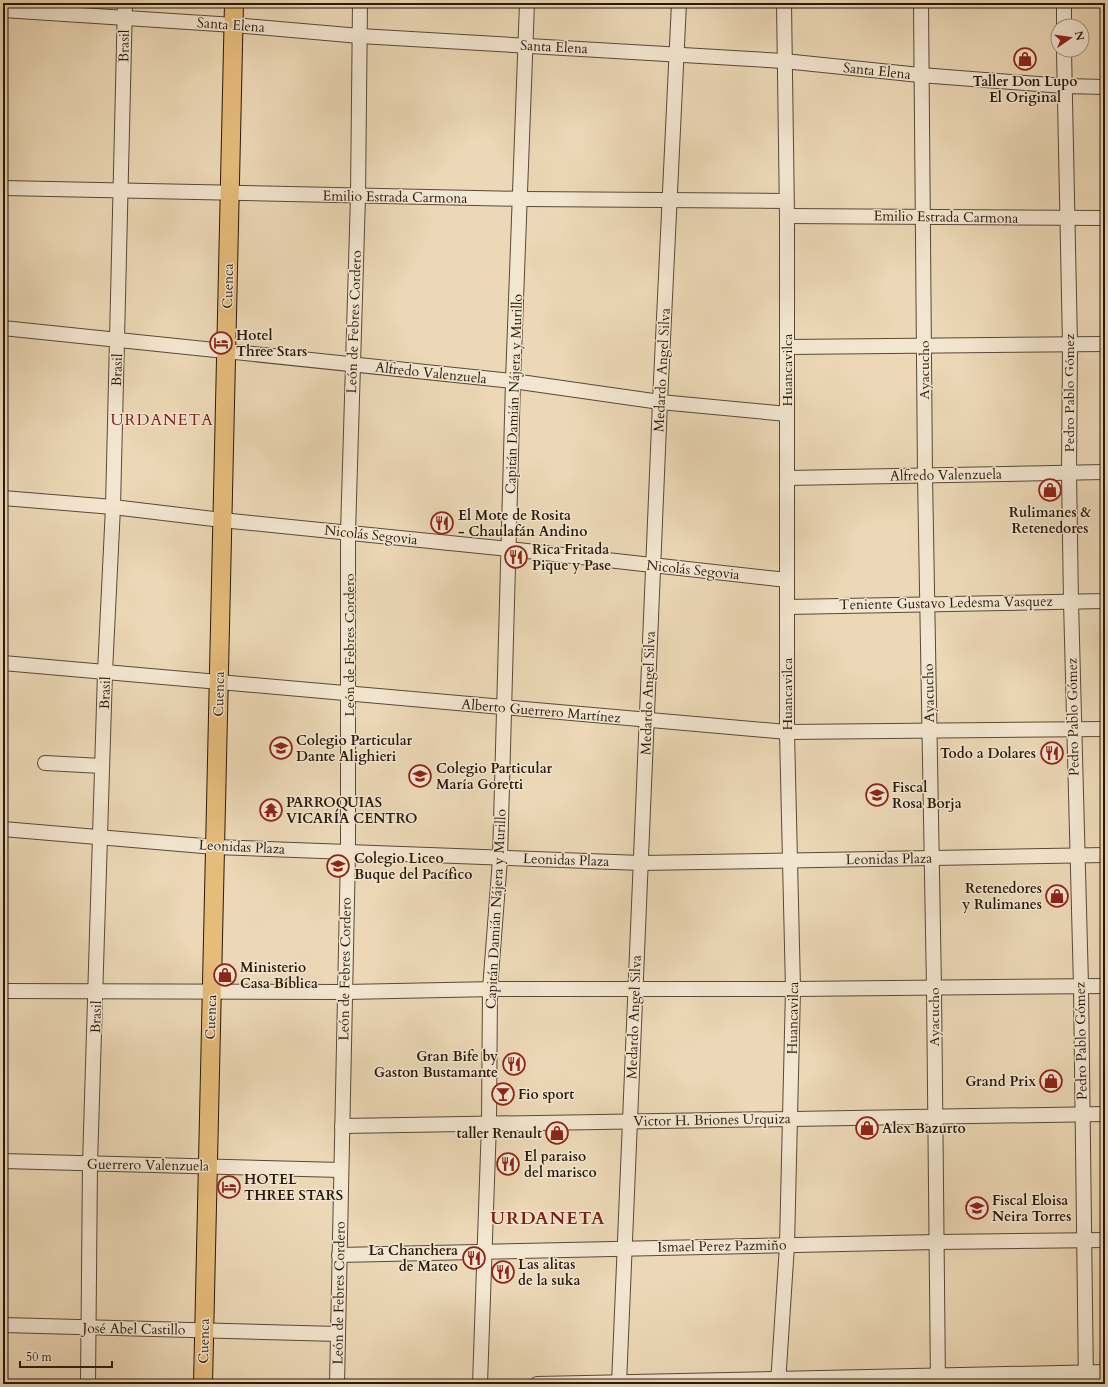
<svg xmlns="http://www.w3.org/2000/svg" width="1108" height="1387" font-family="Cardo,serif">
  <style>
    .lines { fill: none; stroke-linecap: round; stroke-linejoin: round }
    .minor-casing { stroke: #594935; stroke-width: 16 }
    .major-casing { stroke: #28190a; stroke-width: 20 }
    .minor { stroke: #f3e6d0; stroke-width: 14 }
    .major { stroke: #e6bc7b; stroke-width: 18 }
    .labels { text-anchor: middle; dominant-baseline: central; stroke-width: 3; stroke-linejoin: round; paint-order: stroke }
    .street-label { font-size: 14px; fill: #28190a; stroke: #f3e6d0 }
    .poi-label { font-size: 14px; font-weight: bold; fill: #28190a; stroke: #f3e6d0; text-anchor: start }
    .quarter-label { font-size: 16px; letter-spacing: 1px; fill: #7a1f14; stroke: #f3e6d0 }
    .district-label { font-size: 18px; font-weight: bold; letter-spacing: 1px; fill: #7a1f14; stroke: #f3e6d0 }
  </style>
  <rect width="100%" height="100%" fill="#ecd8b6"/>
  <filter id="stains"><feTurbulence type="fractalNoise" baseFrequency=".005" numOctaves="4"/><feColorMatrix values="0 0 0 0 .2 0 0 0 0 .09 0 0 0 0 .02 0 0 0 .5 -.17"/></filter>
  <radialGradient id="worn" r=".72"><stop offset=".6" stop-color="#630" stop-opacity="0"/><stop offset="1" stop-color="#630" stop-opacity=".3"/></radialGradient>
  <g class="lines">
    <g class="minor-casing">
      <g id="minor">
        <polyline points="921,3 925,475 934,988 938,1384"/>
        <polyline points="1064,3 1064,26"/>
        <polyline points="3,10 234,25 360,36 784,61 920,75 1064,86 1105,87"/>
        <polyline points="1064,50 1070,345 1069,473 1071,601 1081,986 1086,1384"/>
        <polyline points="3,188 526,199 786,201"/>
        <polyline points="787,216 1105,218"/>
        <polyline points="3,328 513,381 660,402 787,414"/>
        <polyline points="787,347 1105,344"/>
        <polyline points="787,478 1105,472"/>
        <polyline points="3,498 113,507 222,520 509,549 787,580"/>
        <polyline points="787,607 1105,601"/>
        <polyline points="3,663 787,732 1105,729"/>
        <polyline points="45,763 102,766"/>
        <polyline points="3,829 215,847 641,863 1105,855"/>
        <polyline points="3,991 345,992 495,989 793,989 1105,986"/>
        <polyline points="342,1126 1105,1114"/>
        <polyline points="3,1161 341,1170"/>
        <polyline points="339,1255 936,1242 1105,1240"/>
        <polyline points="3,1325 338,1334"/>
        <polyline points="88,1384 90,1164 105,672 113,507 125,3"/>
        <polyline points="337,1384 348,852 348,533 358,196 360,3"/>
        <polyline points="480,1384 489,1123 490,989 500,859 513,381 527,3"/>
        <polyline points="537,1384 1105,1372"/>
        <polyline points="619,1384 660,402 679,3"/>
        <polyline points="778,1384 787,1245 793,989 787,732 787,216 784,3"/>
      </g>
    </g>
    <g class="major-casing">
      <polyline id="major" points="203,1384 234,3"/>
    </g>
    <use href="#minor" class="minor"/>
    <use href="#major" class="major"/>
  </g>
  <defs>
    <g id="shop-ring" transform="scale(1.15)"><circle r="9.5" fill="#f3e6d0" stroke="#8f2418" stroke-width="1.5"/><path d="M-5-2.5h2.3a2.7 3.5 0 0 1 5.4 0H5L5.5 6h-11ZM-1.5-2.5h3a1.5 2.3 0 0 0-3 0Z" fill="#8f2418"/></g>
    <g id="hotel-ring" transform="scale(1.15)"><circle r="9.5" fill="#f3e6d0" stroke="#8f2418" stroke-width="1.5"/><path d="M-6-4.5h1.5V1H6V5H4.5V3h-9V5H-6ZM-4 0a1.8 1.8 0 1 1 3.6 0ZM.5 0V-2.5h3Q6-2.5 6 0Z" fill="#8f2418"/></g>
    <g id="restaurant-ring" transform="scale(1.15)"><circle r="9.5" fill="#f3e6d0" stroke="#8f2418" stroke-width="1.5"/><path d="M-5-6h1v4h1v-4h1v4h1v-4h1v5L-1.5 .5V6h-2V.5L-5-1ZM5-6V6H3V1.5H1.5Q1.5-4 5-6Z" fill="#8f2418"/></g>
    <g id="school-ring" transform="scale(1.15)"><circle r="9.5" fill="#f3e6d0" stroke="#8f2418" stroke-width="1.5"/><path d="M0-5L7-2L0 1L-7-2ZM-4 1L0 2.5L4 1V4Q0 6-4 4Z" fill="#8f2418"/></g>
    <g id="temple-ring" transform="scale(1.15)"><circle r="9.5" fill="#f3e6d0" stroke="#8f2418" stroke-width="1.5"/><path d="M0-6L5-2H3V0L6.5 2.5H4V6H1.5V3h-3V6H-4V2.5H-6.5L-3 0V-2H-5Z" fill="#8f2418"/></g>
    <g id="bar-ring" transform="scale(1.15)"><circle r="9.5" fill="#f3e6d0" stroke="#8f2418" stroke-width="1.5"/><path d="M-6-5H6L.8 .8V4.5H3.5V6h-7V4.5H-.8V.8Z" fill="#8f2418"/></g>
  </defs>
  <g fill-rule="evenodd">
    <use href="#shop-ring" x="1025" y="59"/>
    <use href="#hotel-ring" x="221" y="343"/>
    <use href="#shop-ring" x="1050" y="490"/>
    <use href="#restaurant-ring" x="442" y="523"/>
    <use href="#restaurant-ring" x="516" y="557"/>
    <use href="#school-ring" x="281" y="748"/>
    <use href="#restaurant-ring" x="1052" y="753"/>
    <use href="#school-ring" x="420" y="776"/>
    <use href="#school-ring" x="877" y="795"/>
    <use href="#temple-ring" x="271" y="810"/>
    <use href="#school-ring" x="338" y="866"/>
    <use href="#shop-ring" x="1057" y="896"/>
    <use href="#shop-ring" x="225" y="975"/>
    <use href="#restaurant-ring" x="514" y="1064"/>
    <use href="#shop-ring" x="1051" y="1081"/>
    <use href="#bar-ring" x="503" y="1094"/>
    <use href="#shop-ring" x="867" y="1128"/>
    <use href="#shop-ring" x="557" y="1133"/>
    <use href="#restaurant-ring" x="508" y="1164"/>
    <use href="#hotel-ring" x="229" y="1187"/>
    <use href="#school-ring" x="977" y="1208"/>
    <use href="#restaurant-ring" x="474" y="1258"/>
    <use href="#restaurant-ring" x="503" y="1272"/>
  </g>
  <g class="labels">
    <g class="street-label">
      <text transform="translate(231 25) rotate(4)">Santa Elena</text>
      <text transform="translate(124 46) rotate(-89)">Brasil</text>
      <text transform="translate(554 47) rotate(3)">Santa Elena</text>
      <text transform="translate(877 71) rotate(6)">Santa Elena</text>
      <text transform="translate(395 197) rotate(1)">Emilio Estrada Carmona</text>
      <text transform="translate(946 217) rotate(1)">Emilio Estrada Carmona</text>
      <text transform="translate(228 286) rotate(-89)">Cuenca</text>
      <text transform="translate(354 322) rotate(-88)">León de Febres Cordero</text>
      <text transform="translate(117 370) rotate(-88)">Brasil</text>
      <text transform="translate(662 370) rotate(-87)">Medardo Angel Silva</text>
      <text transform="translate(787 370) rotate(-90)">Huancavilca</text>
      <text transform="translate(924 370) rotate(-90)">Ayacucho</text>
      <text transform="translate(431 373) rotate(6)">Alfredo Valenzuela</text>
      <text transform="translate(1069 393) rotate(-90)">Pedro Pablo Gómez</text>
      <text transform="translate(514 394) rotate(-88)">Capitán Damián Nájera y Murillo</text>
      <text transform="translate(946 475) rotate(-1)">Alfredo Valenzuela</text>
      <text transform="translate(371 535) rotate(6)">Nicolás Segovia</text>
      <text transform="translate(693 570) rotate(6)">Nicolás Segovia</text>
      <text transform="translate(946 603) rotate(-1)">Teniente Gustavo Ledesma Vasquez</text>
      <text transform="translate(349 645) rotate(-90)">León de Febres Cordero</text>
      <text transform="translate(105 693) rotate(-88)">Brasil</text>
      <text transform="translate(648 693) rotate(-88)">Medardo Angel Silva</text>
      <text transform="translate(929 693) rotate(-91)">Ayacucho</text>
      <text transform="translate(219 694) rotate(-89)">Cuenca</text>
      <text transform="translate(787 694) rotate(-90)">Huancavilca</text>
      <text transform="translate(541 711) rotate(5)">Alberto Guerrero Martínez</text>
      <text transform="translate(1073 717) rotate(-91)">Pedro Pablo Gómez</text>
      <text transform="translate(242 847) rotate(3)">Leonidas Plaza</text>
      <text transform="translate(889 859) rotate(-1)">Leonidas Plaza</text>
      <text transform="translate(566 860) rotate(2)">Leonidas Plaza</text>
      <text transform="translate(496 909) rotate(-87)">Capitán Damián Nájera y Murillo</text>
      <text transform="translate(345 969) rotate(-89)">León de Febres Cordero</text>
      <text transform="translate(96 1017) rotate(-88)">Brasil</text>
      <text transform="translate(211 1017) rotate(-88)">Cuenca</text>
      <text transform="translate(634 1017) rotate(-88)">Medardo Angel Silva</text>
      <text transform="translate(934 1017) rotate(-90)">Ayacucho</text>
      <text transform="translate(793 1018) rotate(-89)">Huancavilca</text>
      <text transform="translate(1081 1041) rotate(-91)">Pedro Pablo Gómez</text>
      <text transform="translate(712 1120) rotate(-1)">Victor H. Briones Urquiza</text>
      <text transform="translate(148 1165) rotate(1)">Guerrero Valenzuela</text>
      <text transform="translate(722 1246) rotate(-1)">Ismael Perez Pazmiño</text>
      <text transform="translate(339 1293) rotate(-89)">León de Febres Cordero</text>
      <text transform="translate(134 1329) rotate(1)">José Abel Castillo</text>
      <text transform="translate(204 1341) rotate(-89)">Cuenca</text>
    </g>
    <g class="poi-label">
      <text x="1025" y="81" text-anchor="middle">Taller Don Lupo<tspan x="1025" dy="16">El Original</tspan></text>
      <text x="236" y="335">Hotel<tspan x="236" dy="16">Three Stars</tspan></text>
      <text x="1050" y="512" text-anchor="middle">Rulimanes &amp;<tspan x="1050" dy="16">Retenedores</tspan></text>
      <text x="458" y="515">El Mote de Rosita<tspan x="458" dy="16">- Chaulafán Andino</tspan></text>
      <text x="532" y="549">Rica Fritada<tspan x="532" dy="16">Pique y Pase</tspan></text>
      <text x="296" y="740">Colegio Particular<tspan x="296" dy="16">Dante Alighieri</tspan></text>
      <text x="1036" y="753" text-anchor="end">Todo a Dolares</text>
      <text x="436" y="768">Colegio Particular<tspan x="436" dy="16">María Goretti</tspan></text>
      <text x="892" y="787">Fiscal<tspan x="892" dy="16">Rosa Borja</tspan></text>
      <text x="286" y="802">PARROQUIAS<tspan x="286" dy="16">VICARÍA CENTRO</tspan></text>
      <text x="354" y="858">Colegio Liceo<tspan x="354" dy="16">Buque del Pacífico</tspan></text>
      <text x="1042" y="888" text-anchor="end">Retenedores<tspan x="1042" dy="16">y Rulimanes</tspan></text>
      <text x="240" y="967">Ministerio<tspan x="240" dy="16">Casa Bíblica</tspan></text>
      <text x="498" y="1056" text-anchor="end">Gran Bife by<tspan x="498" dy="16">Gaston Bustamante</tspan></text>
      <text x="1036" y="1081" text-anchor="end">Grand Prix</text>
      <text x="518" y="1094">Fio sport</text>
      <text x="882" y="1128">Alex Bazurto</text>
      <text x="542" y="1133" text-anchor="end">taller Renault</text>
      <text x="524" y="1156">El paraiso<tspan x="524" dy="16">del marisco</tspan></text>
      <text x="244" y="1179">HOTEL<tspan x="244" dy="16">THREE STARS</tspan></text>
      <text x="992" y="1200">Fiscal Eloisa<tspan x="992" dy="16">Neira Torres</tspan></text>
      <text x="458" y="1250" text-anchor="end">La Chanchera<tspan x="458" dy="16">de Mateo</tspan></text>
      <text x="518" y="1264">Las alitas<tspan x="518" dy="16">de la suka</tspan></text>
    </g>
    <g class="quarter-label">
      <text x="162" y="420">URDANETA</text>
    </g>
    <g class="district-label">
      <text x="548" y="1218">URDANETA</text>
    </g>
  </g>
  <rect width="1108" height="1387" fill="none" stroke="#ecd8b6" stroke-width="16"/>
  <rect x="4" y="4" width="1100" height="1379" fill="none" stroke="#28190a" stroke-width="2"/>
  <rect x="8" y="8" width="1092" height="1371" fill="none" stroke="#28190a"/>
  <g transform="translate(1070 38) rotate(77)"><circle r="19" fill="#f3e6d0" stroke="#a29481"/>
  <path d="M0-3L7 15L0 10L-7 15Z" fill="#8f2418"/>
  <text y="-6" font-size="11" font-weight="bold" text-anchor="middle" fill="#28190a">N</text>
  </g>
  <path d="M20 1361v6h92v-6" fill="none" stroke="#28190a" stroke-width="2"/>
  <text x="26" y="1361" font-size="12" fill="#28190a" stroke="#f3e6d0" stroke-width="3" paint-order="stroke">50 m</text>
  <rect width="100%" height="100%" filter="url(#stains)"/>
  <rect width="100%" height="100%" fill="url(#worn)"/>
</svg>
